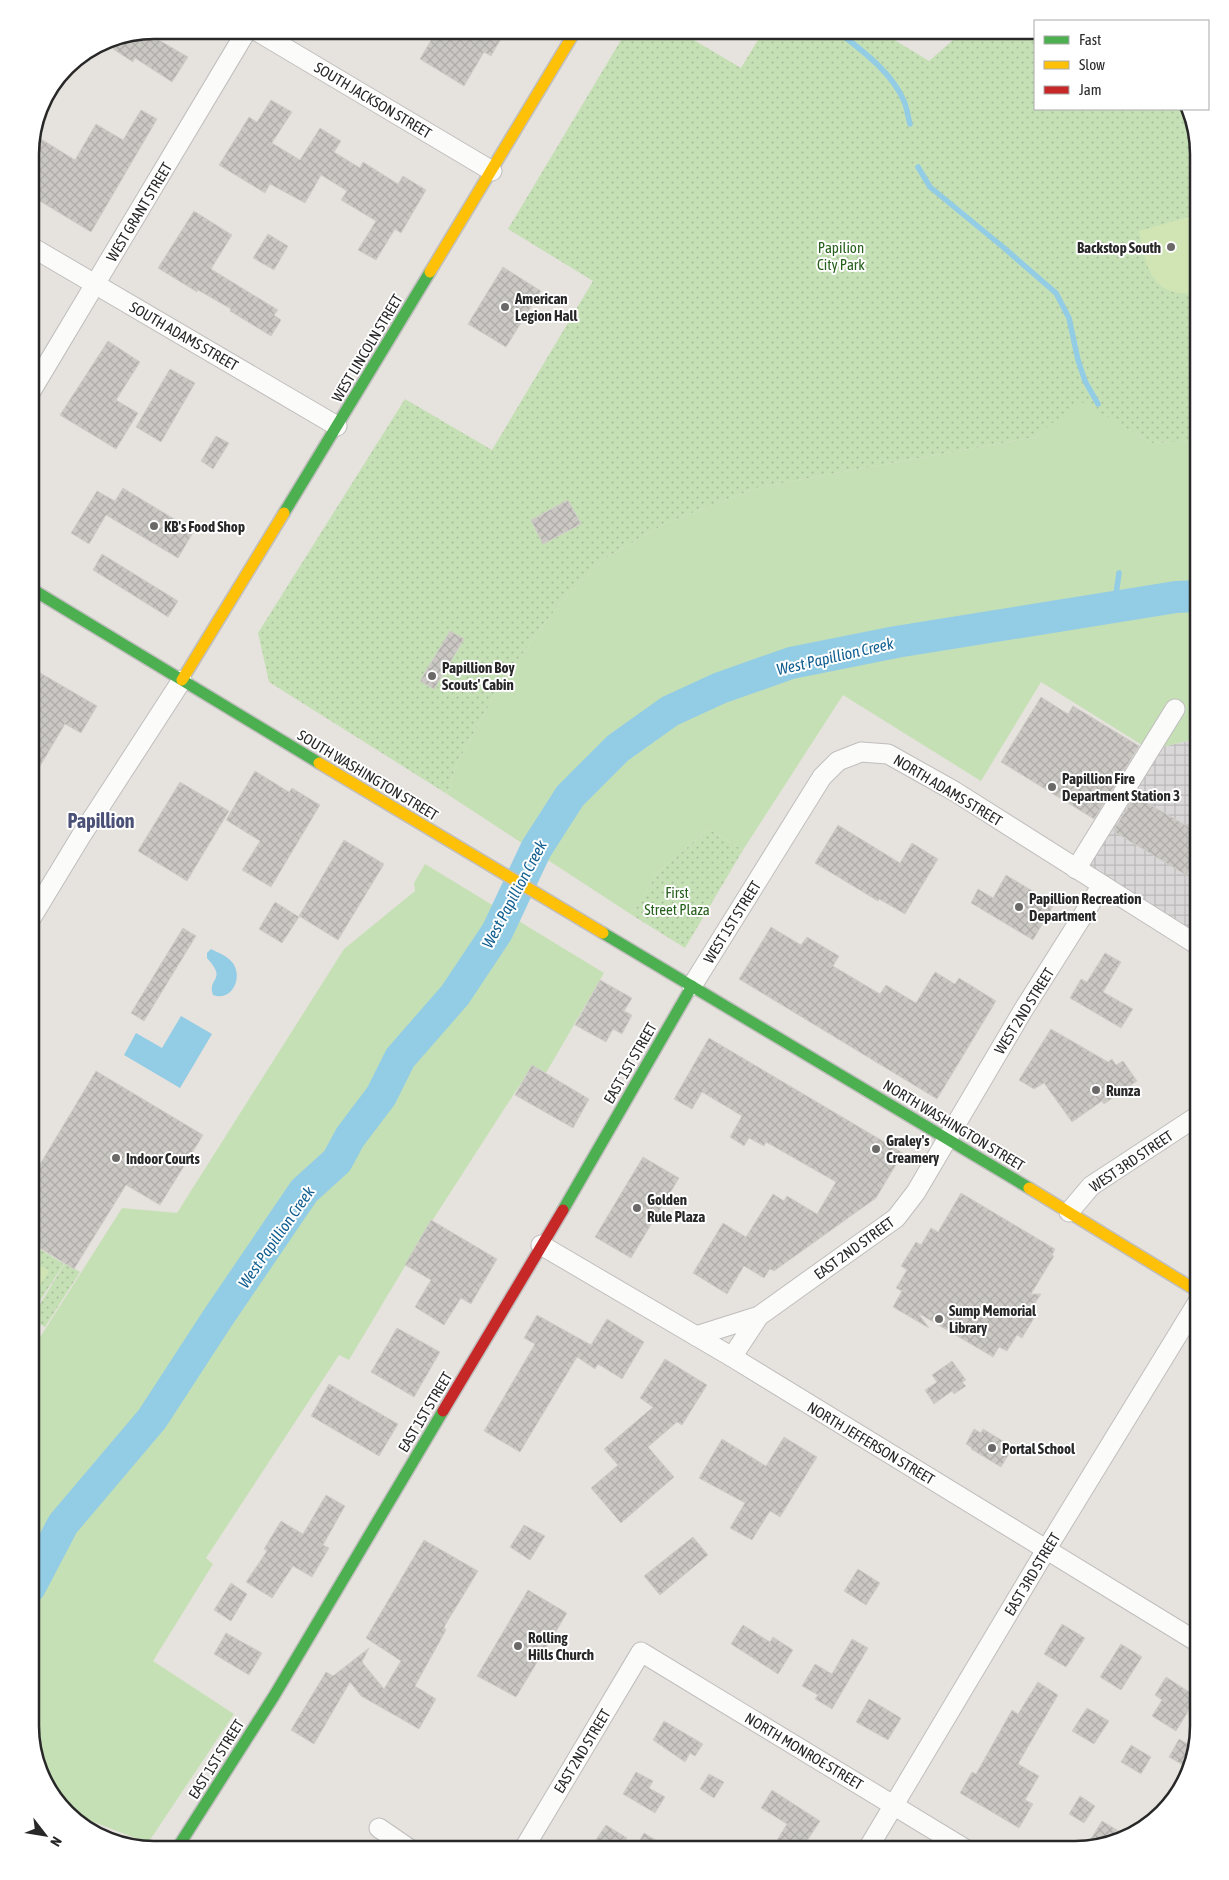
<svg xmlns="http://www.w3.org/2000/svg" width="1229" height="1880" font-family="'Asap Condensed',sans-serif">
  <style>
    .industrial { fill: url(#industrial-grid) }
    .grass { fill: #c6e0b6 }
    .park { fill: url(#park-dots) }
    .pitch { fill: #d1e4b4 }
    .water { fill: #93cce5 }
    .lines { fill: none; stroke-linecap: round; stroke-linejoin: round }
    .stream { stroke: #93cce5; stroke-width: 5.5 }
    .river { stroke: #93cce5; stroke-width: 32 }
    .building { fill: url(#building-cross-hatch); stroke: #d1cec9 }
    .street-casing { stroke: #c0bebe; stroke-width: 21 }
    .fast-casing { stroke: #c0bebe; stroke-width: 14 }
    .slow-casing { stroke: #c0bebe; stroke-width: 14 }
    .jam-casing { stroke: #c0bebe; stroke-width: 14 }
    .street { stroke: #fbfbfa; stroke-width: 19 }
    .fast { stroke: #4caf50; stroke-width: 11 }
    .slow { stroke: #ffc107; stroke-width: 11 }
    .jam { stroke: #c62828; stroke-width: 11 }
    .poi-dot { fill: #6a6967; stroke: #fff; stroke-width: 2 }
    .labels { text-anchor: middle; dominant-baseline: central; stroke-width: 4; stroke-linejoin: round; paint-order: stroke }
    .street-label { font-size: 15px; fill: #282828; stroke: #fff }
    .park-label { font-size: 15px; fill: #27601c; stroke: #fff }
    .poi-label { font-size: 15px; font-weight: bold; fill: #282828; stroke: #fff; text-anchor: start }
    .water-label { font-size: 16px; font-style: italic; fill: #125f91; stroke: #fff }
    .district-label { font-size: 20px; font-weight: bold; fill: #4a5076; stroke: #fff }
    .rim { fill: none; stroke: #282828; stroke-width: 2.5 }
  </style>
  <defs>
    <pattern id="industrial-grid" width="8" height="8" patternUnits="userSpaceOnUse" patternTransform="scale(1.25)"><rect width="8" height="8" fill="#dad7d9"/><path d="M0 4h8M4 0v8" fill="none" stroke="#bbb9ba"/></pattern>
    <pattern id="park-dots" width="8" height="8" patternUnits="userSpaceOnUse" patternTransform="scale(1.25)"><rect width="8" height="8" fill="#c6e0b6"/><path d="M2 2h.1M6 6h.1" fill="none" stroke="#aac09c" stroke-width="1.8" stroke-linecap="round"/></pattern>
    <pattern id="building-cross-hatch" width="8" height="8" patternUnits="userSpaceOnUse" patternTransform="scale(1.25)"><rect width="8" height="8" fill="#cbc8c4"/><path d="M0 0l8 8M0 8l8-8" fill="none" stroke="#aeaca8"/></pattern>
  </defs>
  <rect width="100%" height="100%" fill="#e6e2dd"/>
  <polygon class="industrial" points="1199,738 1199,945 1076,869 1150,750"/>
  <g class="grass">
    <polygon points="1080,400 1152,443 1199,441 1199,738 1150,750 1041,682 981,781 843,695 743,850 709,829 658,872 632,915 447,794 457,763 503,680 560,603 604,559 666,523 759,487 1035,437"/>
    <polygon points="425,864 604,973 546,1073 532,1066 432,1221 349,1360 339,1355 206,1558 213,1564 153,1661 234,1714 148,1843 73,1814 46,1788 30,1726 30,1353 122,1208 177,1213 344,949 415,891 414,883"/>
  </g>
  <g class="park">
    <polygon points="627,30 677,30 741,68 764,30 878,30 929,61 952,41 961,30 1035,30 1035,109 1187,109 1199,154 1199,441 1152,443 1080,401 1035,437 759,487 666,523 604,559 560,603 503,680 457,763 447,794 269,682 258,633 405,399 492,450 593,281 508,229"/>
    <polygon points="709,829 743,850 685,948 632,915 658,872"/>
    <polygon points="30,1243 64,1264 30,1316"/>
    <polygon points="65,1263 80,1272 45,1327 31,1319"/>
  </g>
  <g class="pitch">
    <path d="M1199 214V293C1151 298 1147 270 1139 231Z"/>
    <polygon points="30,1260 49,1271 35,1293 30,1290"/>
  </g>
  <g class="water">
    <path d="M211 949C219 953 227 956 232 962 244 977 232 1002 213 995 207 977 228 981 207 958V953Z"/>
    <polygon points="181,1016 212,1034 180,1088 124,1055 136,1033 162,1048"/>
  </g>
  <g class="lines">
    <g class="stream">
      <path d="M836 30C861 50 891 71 904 101 907 108 908 117 910 124"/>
      <polyline points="918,167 930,187 1003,247 1056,293 1069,318 1078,360 1085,381 1098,404"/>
      <polyline points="1114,608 1119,573"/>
    </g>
    <polyline class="river" points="30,1587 63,1524 152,1419 217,1319 304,1191 337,1161 350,1137 381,1096 400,1058 455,995 497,932 536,849 570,796 618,748 670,711 720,688 791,663 896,642 1176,597 1199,596"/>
  </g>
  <g class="building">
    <polygon points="437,30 506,30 491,56 484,52 464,86 420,59"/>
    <polygon points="145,32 188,57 172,82 135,58 133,62 113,49 121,36"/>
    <polygon points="271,100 292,112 272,143 300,160 320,128 341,141 334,152 360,168 363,162 398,184 403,176 426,190 401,233 395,229 376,260 358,250 376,221 341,200 347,191 321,175 305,203 270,184 265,193 219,165 249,117 257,122"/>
    <polygon points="141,110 157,119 91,232 30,195 30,146 33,134 75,160 96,124 123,140"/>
    <polygon points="194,211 232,235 211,269 278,310 274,315 281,320 271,336 230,311 231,309 198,290 197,292 158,268"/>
    <polygon points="268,234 288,246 274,270 253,258"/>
    <polygon points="503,267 541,291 506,347 468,324"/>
    <polygon points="108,341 140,362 116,400 138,413 116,449 60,415"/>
    <polygon points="170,369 195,383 161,442 136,427"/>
    <polygon points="216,436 229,443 213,469 201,461"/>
    <polygon points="123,488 194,531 178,558 106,515 89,544 71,533 97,491 115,501"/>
    <polygon points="568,500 581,524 543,544 531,520"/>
    <polygon points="102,554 178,601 168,617 93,570"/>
    <polygon points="450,631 464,639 434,689 420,681"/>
    <polygon points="30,667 97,706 81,733 65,724 30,783"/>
    <polygon points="1041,697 1068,714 1073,706 1139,746 1094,819 1001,762"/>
    <polygon points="255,771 289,792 292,788 320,805 271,887 242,870 260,841 226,820"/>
    <polygon points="180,782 229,811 187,881 138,851"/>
    <polygon points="1135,796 1199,833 1199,852 1186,875 1113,831"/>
    <polygon points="838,825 900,863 912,843 938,859 905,914 879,899 878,901 815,863"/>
    <polygon points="344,840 384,864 338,940 299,916"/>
    <polygon points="1006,875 1054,904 1033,940 971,903 978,889 993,898"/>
    <polygon points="275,902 299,917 282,943 259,929"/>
    <polygon points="771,927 801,945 807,937 839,956 833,966 880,994 886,985 916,1003 935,972 955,984 959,978 996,1001 937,1099 739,979"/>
    <polygon points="183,928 196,936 144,1021 131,1013"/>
    <polygon points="1105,953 1121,962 1103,992 1133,1009 1121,1028 1070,998 1081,979 1087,982"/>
    <polygon points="600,980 632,998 624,1011 632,1015 622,1034 613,1029 606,1042 575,1025"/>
    <polygon points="1051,1029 1108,1062 1112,1059 1116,1065 1123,1061 1137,1081 1104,1104 1102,1101 1072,1122 1044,1083 1034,1089 1019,1080"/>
    <polygon points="709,1038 903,1153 876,1198 774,1271 770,1269 764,1278 744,1266 727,1294 693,1273 723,1223 746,1237 773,1194 784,1201 787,1196 817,1214 836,1182 766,1142 764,1146 749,1138 744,1146 730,1137 742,1116 702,1092 692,1109 674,1099"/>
    <polygon points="532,1065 589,1099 573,1128 515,1095"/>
    <polygon points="96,1071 203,1135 160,1205 126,1185 74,1269 30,1242 30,1181"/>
    <polygon points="643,1157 679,1178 631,1258 595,1237"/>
    <polygon points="961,1193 1055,1249 1052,1255 1054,1256 1031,1294 1041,1294 1031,1309 1037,1313 1022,1338 1017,1335 1007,1351 999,1347 993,1357 918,1313 929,1328 893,1307 902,1291 896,1288 907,1270 901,1266 916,1242 921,1245 931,1228 938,1232"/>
    <polygon points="431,1220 497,1259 471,1304 461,1298 444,1325 415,1307 431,1280 405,1265"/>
    <polygon points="537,1315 591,1345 607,1319 644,1342 622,1379 598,1364 595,1369 577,1357 520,1452 484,1431 535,1344 524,1338"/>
    <polygon points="397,1328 440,1352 414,1397 371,1372"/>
    <polygon points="665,1359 707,1385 682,1425 677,1422 648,1447 674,1477 621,1523 591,1488 618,1465 604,1449 653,1407 640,1398"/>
    <polygon points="952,1361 966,1380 962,1382 966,1386 954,1394 952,1391 934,1404 925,1390 937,1382 932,1375"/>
    <polygon points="329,1384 398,1424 379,1456 311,1416"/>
    <polygon points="974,1429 981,1433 983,1429 1013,1447 1001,1467 971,1449 972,1448 966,1444"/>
    <polygon points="784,1437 817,1457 780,1517 770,1511 752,1540 730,1528 745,1503 699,1478 722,1439 766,1466"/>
    <polygon points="326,1495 345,1506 323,1545 329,1548 312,1577 293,1566 272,1598 246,1582 267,1551 264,1549 281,1521 303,1534"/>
    <polygon points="524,1525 545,1536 530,1560 510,1547"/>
    <polygon points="693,1537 708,1555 660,1595 644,1576"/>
    <polygon points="424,1540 478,1571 444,1627 446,1630 415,1686 436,1699 419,1729 361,1696 350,1682 314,1744 291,1730 326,1672 333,1676 369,1648 362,1662 384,1689 401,1661 366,1638"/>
    <polygon points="858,1569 880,1583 866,1605 844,1591"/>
    <polygon points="231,1583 247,1594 231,1621 214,1610"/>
    <polygon points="528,1590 567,1613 516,1697 477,1676"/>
    <polygon points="1062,1624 1085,1638 1066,1667 1044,1654"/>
    <polygon points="743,1625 770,1642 773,1637 793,1650 778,1674 731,1644"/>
    <polygon points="226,1633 262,1653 249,1675 214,1654"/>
    <polygon points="852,1639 868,1648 832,1709 815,1699 818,1695 802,1686 815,1664 832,1674"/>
    <polygon points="1121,1644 1142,1657 1121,1690 1100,1677"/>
    <polygon points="1166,1677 1197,1697 1176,1731 1152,1716 1162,1700 1155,1695"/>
    <polygon points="1038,1682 1058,1695 1018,1764 1039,1776 1025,1800 1033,1804 1019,1828 960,1793 972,1772 976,1774 1012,1710 1018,1714"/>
    <polygon points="869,1699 901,1718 888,1740 856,1722"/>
    <polygon points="1087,1708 1109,1721 1094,1744 1072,1731"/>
    <polygon points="664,1721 703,1744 695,1756 690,1753 685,1762 653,1740"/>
    <polygon points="1179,1739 1193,1747 1188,1768 1169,1757"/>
    <polygon points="1131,1745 1151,1757 1141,1774 1121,1762"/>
    <polygon points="636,1772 653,1781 649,1788 665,1797 655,1813 623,1794"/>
    <polygon points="709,1774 724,1782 714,1798 700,1789"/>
    <polygon points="772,1790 820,1821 801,1850 771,1850 787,1824 761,1808"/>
    <polygon points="1080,1796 1095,1806 1084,1823 1069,1814"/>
    <polygon points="1102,1821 1127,1836 1086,1847"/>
    <polygon points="606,1825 627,1838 619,1850 589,1850"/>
    <polygon points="644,1833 672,1850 634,1850"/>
  </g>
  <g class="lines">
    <g class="street-casing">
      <g id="street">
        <polyline points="255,30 492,171"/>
        <polyline points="30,246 337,426"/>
        <polyline points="30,393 247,30"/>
        <polyline points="1076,869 1175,709"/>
        <polyline points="30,920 81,836 182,680"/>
        <polyline points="692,986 822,777 838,761 861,752 888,754 954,791 1199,946"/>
        <polyline points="1069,1212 1091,1186 1199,1115"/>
        <polyline points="541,1245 732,1357 1199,1643"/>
        <polyline points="696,1336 759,1316 896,1218 916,1192 1022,1012 1102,885"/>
        <polyline points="732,1357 759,1316"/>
        <polyline points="379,1828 411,1850"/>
        <polyline points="523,1850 641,1652 967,1850"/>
        <polyline points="867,1850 1046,1550 1199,1300"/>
      </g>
    </g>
    <g class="fast-casing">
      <g id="fast">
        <polyline points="284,513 430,272"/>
        <polyline points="30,588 319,763"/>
        <polyline points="603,933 1029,1188"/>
        <polyline points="563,1210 692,986"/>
        <polyline points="176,1850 274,1696 443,1411"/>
      </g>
    </g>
    <g class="slow-casing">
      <g id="slow">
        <polyline points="430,272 576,30"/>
        <polyline points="182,680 284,513"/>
        <polyline points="319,763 603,933"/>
        <polyline points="1029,1188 1199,1292"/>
      </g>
    </g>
    <g class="jam-casing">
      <polyline id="jam" points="443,1411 563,1210"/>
    </g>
    <use href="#street" class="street"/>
    <use href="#fast" class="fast"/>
    <use href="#slow" class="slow"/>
    <use href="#jam" class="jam"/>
  </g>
  <g class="poi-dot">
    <circle cx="1171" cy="247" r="5"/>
    <circle cx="505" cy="307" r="5"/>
    <circle cx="154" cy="526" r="5"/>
    <circle cx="432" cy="676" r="5"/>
    <circle cx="1052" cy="787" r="5"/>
    <circle cx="1019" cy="907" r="5"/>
    <circle cx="1096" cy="1090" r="5"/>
    <circle cx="876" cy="1149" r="5"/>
    <circle cx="116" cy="1158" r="5"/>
    <circle cx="637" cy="1208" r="5"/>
    <circle cx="939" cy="1319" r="5"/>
    <circle cx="992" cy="1448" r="5"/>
    <circle cx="518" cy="1646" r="5"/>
  </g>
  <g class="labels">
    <g class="street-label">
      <text transform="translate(373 100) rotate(31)">SOUTH JACKSON STREET</text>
      <text transform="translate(139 212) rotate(-59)">WEST GRANT STREET</text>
      <text transform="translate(184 336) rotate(30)">SOUTH ADAMS STREET</text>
      <text transform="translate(367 348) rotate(-59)">WEST LINCOLN STREET</text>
      <text transform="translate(368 775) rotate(31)">SOUTH WASHINGTON STREET</text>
      <text transform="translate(948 790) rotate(31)">NORTH ADAMS STREET</text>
      <text transform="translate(732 922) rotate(-58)">WEST 1ST STREET</text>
      <text transform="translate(1024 1011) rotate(-58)">WEST 2ND STREET</text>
      <text transform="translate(630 1063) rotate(-60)">EAST 1ST STREET</text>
      <text transform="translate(954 1125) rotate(31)">NORTH WASHINGTON STREET</text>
      <text transform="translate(1131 1161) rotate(-34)">WEST 3RD STREET</text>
      <text transform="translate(854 1248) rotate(-36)">EAST 2ND STREET</text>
      <text transform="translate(425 1412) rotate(-59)">EAST 1ST STREET</text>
      <text transform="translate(871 1443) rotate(31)">NORTH JEFFERSON STREET</text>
      <text transform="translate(1032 1574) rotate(-59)">EAST 3RD STREET</text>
      <text transform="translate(582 1751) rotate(-59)">EAST 2ND STREET</text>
      <text transform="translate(804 1751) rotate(31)">NORTH MONROE STREET</text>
      <text transform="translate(216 1759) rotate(-58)">EAST 1ST STREET</text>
    </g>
    <g class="park-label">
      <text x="841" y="247">Papilion<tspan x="841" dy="17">City Park</tspan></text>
      <text x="677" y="892">First<tspan x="677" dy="17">Street Plaza</tspan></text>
    </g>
    <g class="poi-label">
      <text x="1161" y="247" text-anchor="end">Backstop South</text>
      <text x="515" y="298">American<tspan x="515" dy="17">Legion Hall</tspan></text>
      <text x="164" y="526">KB's Food Shop</text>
      <text x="442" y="667">Papillion Boy<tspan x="442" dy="17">Scouts' Cabin</tspan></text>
      <text x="1062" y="778">Papillion Fire<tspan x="1062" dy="17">Department Station 3</tspan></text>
      <text x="1029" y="898">Papillion Recreation<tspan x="1029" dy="17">Department</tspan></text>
      <text x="1106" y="1090">Runza</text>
      <text x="886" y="1140">Graley's<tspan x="886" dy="17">Creamery</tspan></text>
      <text x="126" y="1158">Indoor Courts</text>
      <text x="647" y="1199">Golden<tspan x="647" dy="17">Rule Plaza</tspan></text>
      <text x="949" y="1310">Sump Memorial<tspan x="949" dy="17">Library</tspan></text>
      <text x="1002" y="1448">Portal School</text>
      <text x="528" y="1637">Rolling<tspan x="528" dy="17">Hills Church</tspan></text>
    </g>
    <g class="water-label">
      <text transform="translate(835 656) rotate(-13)">West Papillion Creek</text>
      <text transform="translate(514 894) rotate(-62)">West Papillion Creek</text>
      <text transform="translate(276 1237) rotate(-55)">West Papillion Creek</text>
    </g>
    <g class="district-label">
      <text x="101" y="820">Papillion</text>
    </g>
  </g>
  <path d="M0 0H1229V1880H0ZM154 39H1075A115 115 0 0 1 1190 154V1726A115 115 0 0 1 1075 1841H154A115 115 0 0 1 39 1726V154A115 115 0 0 1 154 39Z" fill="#fff" fill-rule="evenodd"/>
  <path class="rim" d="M154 39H1075A115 115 0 0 1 1190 154V1726A115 115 0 0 1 1075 1841H154A115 115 0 0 1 39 1726V154A115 115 0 0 1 154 39Z"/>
  <rect x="1034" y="20" width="175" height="90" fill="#ffffff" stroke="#a9a9a9"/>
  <rect x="1044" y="36" width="25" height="8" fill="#4caf50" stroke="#a9a9a9"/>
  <text x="1079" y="45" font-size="15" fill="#282828">Fast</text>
  <rect x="1044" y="61" width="25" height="8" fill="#ffc107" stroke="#a9a9a9"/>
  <text x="1079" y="70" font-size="15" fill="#282828">Slow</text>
  <rect x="1044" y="86" width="25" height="8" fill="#c62828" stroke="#a9a9a9"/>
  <text x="1079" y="95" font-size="15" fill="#282828">Jam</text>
  <g transform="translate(45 1835) rotate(121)" stroke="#ffffff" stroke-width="4" paint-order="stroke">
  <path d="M0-4L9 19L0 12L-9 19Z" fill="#282828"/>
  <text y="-8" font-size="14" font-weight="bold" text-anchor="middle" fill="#282828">N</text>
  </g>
</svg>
